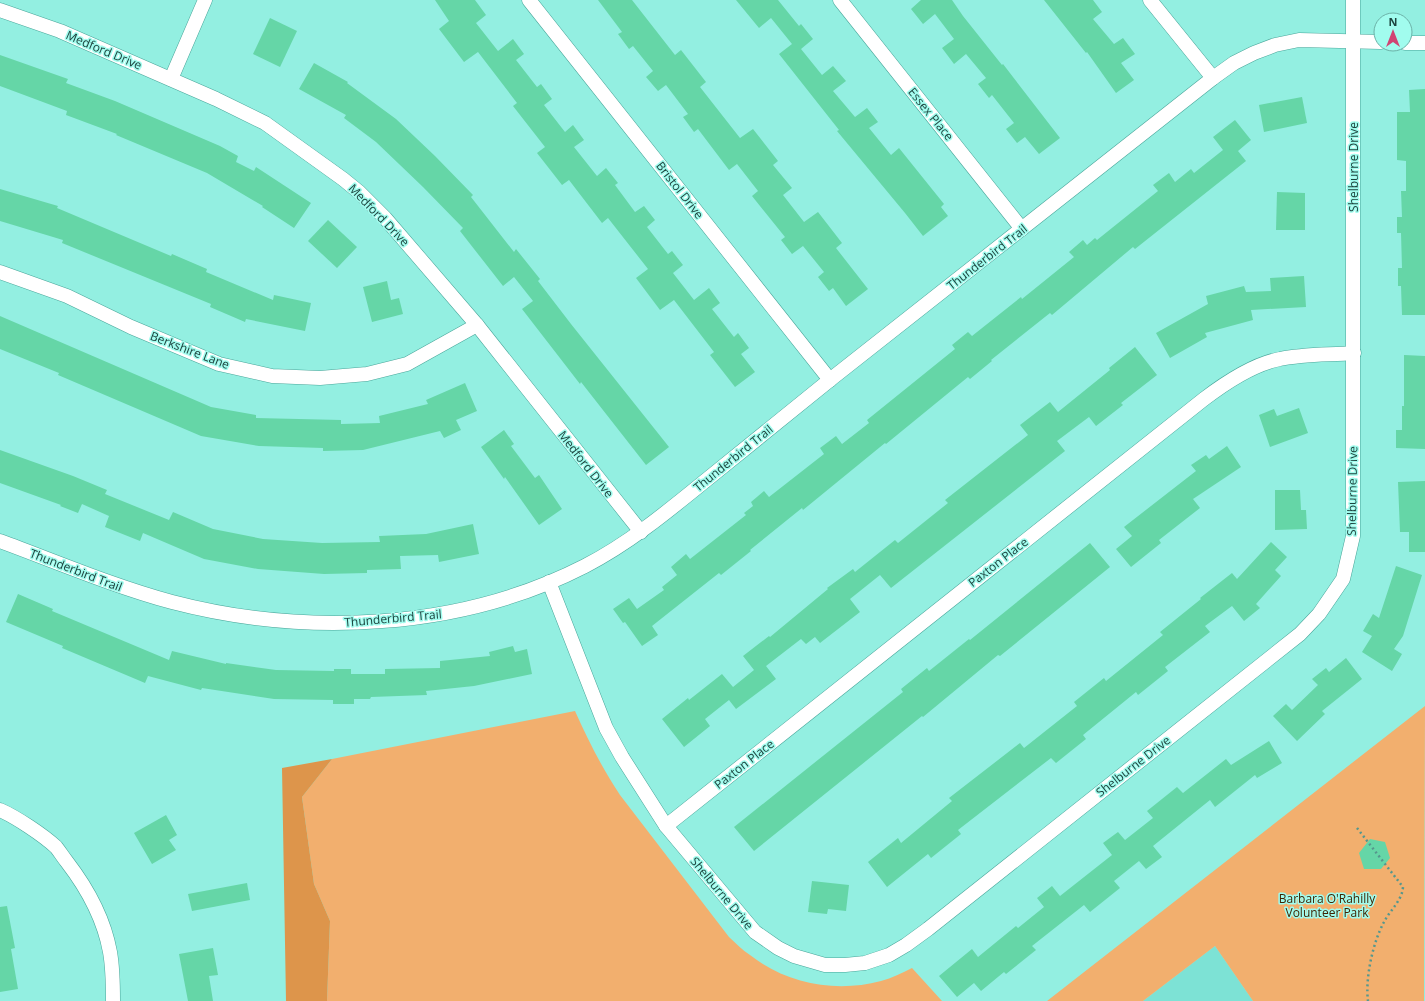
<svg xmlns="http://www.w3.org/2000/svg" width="1425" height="1001" font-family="'Open Sans',sans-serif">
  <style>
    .built { fill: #7de2d5 }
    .green { fill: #f2af6e }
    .forest { fill: #dd954b }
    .building { fill: #65d6a7 }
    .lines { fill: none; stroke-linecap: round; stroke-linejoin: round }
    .street-casing { stroke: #49a69a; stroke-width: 15 }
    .path { stroke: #56978d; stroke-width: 2.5; stroke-dasharray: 2 3; stroke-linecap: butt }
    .street { stroke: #fff; stroke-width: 14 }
    .labels { text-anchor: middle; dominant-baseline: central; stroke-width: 3; stroke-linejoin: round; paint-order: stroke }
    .street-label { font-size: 12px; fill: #1d433e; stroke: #a1fcee }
    .park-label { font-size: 12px; fill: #402403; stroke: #a1fcee }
  </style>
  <rect width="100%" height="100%" fill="#93efe1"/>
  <polygon class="built" points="1215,946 1253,1001 1143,1001"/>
  <g class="green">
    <polygon points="1425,706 1424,1001 1253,1001 1215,946 1143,1001 1047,1001"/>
    <path d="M575 711C588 740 602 768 620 795L729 937C736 943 742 950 750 955 787 984 836 993 881 981 892 978 902 973 912 968L942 1001H327L330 921 314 884 302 797 332 759Z"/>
  </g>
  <polygon class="forest" points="332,759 302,797 314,884 330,921 327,1001 286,1001 282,768"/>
  <g class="building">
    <polygon points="435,0 475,0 486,15 476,23 498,51 513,39 524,54 516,60 537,87 541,84 552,99 544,105 565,132 573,125 584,140 574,147 597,176 606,168 618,183 615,185 635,212 644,206 655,220 647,227 668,254 672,251 683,265 673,273 694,300 709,288 720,303 712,309 734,337 738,333 749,348 741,354 755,372 735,387 710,355 714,352 674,300 660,310 636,278 648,269 608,218 602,223 569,180 562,185 537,153 545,147 513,106 517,103 478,52 464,62 439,29 449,21"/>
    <polygon points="598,0 632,0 675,55 681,50 706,82 700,87 740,138 753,129 778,161 773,165 792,188 783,195 804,222 818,212 842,243 836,248 868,289 846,306 833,288 829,291 818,277 824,272 803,246 792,254 781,240 785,237 752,196 758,191 737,164 729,170 698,129 694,132 683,117 688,114 666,85 658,91 646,77 653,71 633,46 629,49 618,34 622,32"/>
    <polygon points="736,0 778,0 799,26 801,24 813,39 801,49 822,75 833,66 846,81 833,91 855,117 867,108 878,122 869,128 891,155 899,148 944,204 941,207 948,216 923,236 905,213 837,131 839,130 779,54 792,44 771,18 759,28"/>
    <polygon points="921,0 952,0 963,16 1002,65 1003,64 1060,138 1039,154 1025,137 1017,143 1006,129 1014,123 992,95 989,98 978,84 986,78 966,54 954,64 942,48 954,39 935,14 923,24 911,9"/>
    <polygon points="1044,0 1093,0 1102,12 1093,19 1114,44 1123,38 1135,54 1121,63 1134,80 1116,93 1087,52 1086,53"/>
    <polygon points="270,18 297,31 280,67 253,54"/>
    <polygon points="0,55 68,79 66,83 115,101 220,146 238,156 236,162 254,171 256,167 311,203 294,228 262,207 263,206 207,173 116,135 117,134 66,115 67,111 0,86"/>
    <polygon points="314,63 348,82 347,83 396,119 435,156 473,195 471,197 514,252 516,249 540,279 538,281 571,324 669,447 646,465 581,382 580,384 522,309 533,301 514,277 503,286 460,231 463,228 423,187 376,142 344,118 346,115 299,89"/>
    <polygon points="1425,89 1425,315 1402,315 1401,286 1398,286 1398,268 1402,268 1401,233 1397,233 1397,217 1402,217 1401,191 1406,191 1406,161 1397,160 1397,112 1410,112 1409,90"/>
    <polygon points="1302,97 1307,123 1264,132 1259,105"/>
    <polygon points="1235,120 1251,140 1238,151 1246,161 1135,249 1133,247 1052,315 1050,313 991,360 992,361 970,379 968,377 886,444 885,443 803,510 802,508 750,550 751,551 721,575 719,573 652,626 658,635 642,646 625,622 623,623 613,609 629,598 637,609 664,590 662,587 677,575 671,567 686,554 690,559 746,515 744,513 753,506 751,502 764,491 769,497 824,454 820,448 836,436 842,444 869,423 867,420 955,349 952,345 968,332 972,336 1021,297 1022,299 1074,257 1069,252 1083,240 1087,245 1095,238 1097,240 1158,191 1153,185 1169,173 1175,182 1191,169 1194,173 1223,150 1213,137"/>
    <polygon points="0,189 58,206 57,208 171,256 172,254 207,269 206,272 273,300 274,295 311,303 305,331 246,319 245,322 210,307 211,304 62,243 63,240 0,221"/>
    <polygon points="1277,192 1305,193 1305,230 1276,230"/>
    <polygon points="328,220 357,247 337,268 308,241"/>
    <polygon points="1304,276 1306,307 1251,310 1253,320 1205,333 1207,337 1170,358 1156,333 1208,304 1206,296 1244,286 1246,292 1271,291 1270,278"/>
    <polygon points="387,281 391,300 399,298 403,314 372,322 363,287"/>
    <polygon points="0,316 211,407 256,415 256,418 341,420 341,424 380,423 379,416 428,404 426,400 465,383 477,411 456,420 461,430 444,438 440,431 363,450 323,451 323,448 259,446 201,436 58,375 59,373 0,349"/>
    <polygon points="1135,347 1157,375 1121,403 1123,405 1096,426 1089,417 1057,441 1065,451 891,588 880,575 850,599 860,612 820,643 815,637 806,644 801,639 766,666 776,679 736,709 729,700 705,719 710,726 684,747 662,719 688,698 689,700 722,674 733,687 754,670 743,656 769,636 770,637 828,589 827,588 853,569 855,572 895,540 898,543 948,503 945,500 1028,435 1020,425 1050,402 1058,412 1110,370 1109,368"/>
    <polygon points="1404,355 1425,356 1425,449 1396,448 1396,430 1402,430 1402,406 1404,406"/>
    <polygon points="1299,408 1308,433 1270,447 1259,415 1274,409 1277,416"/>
    <polygon points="504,430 514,444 511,446 535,478 539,475 562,509 539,525 505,477 504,479 481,447"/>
    <polygon points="1227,446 1241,467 1193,499 1200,508 1159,540 1161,543 1131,567 1116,549 1132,536 1124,527 1196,471 1191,465 1206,455 1209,459"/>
    <polygon points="0,450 73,476 107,490 105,494 169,520 173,512 213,529 263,539 322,543 380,542 379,536 426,534 473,524 479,554 439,562 438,555 400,556 401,569 367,570 367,573 324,574 258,569 204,559 143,533 140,541 105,527 109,516 82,504 78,513 60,506 61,505 0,483"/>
    <polygon points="1425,481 1425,552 1409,552 1409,532 1400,532 1398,482"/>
    <polygon points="1275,490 1300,490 1301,510 1306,510 1307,529 1275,530"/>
    <polygon points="1271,542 1287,557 1275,570 1281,576 1256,604 1260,608 1244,621 1232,606 1205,626 1210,632 1165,667 1168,671 1138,695 1136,692 1083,735 1086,739 1056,763 1051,758 958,830 961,834 931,858 928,854 887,887 868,862 898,838 901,843 952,801 949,798 1020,743 1024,748 1077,706 1074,702 1104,678 1106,681 1163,635 1160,632 1201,599 1200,598 1232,573 1237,579"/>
    <polygon points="1090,543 1110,567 1000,656 998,655 923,717 922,716 754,851 734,827 903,692 901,689 927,668 929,671 969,639 970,640"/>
    <polygon points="1396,566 1422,575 1403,636 1394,649 1402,654 1392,671 1362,652 1372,636 1363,631 1373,614 1379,618"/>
    <polygon points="18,594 53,609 52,611 169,660 172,651 226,664 226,663 276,670 334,671 334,669 351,669 351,674 385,674 385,669 440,668 440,661 490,656 489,652 513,646 515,652 527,649 532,674 474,686 426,691 427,695 371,697 370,699 354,699 354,704 333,704 333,700 274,699 202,688 201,690 148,676 145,683 62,648 63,646 6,622"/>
    <polygon points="1346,658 1362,679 1322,711 1325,714 1297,741 1273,716 1286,704 1292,710 1318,685 1312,679 1326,668 1329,672"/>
    <polygon points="1269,741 1282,763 1257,778 1255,775 1215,807 1210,800 1153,846 1162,857 1146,869 1139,861 1114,881 1120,888 1090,912 1084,905 1032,946 1036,950 1006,974 1004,972 981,991 974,983 957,997 939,976 972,949 978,957 1016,926 1018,928 1044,907 1037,898 1052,886 1060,896 1112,855 1103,843 1118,832 1125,840 1153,818 1147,811 1177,787 1183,793 1226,759 1231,765"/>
    <polygon points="166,815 177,835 169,840 176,850 152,864 134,833"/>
    <polygon points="1370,839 1385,842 1390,858 1381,869 1364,869 1359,853"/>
    <polygon points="812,881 849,885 846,911 828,909 827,914 808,912"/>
    <polygon points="247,883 250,900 192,911 188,894"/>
    <polygon points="7,906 15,948 11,949 18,989 0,992 0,907"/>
    <polygon points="213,948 218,975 209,976 213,1001 188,1001 179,954"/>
  </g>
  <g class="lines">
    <g class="street-casing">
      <g id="street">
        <polyline points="529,0 830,380"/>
        <polyline points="840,0 1022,229"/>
        <polyline points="1150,0 1213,78"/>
        <polyline points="0,10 60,31 216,99 265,123 343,179 359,192 385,218 477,325 641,532"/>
        <polyline points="1405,43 1425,43"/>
        <polyline points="171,79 205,0"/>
        <polyline points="0,272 67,296 131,327 219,364 272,376 320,378 367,374 407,364 477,325"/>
        <path d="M0 541C57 562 113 586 172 602 306 637 460 630 585 566 628 544 667 512 705 481 747 447 789 413 831 379 958 278 1086 179 1213 78L1234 63 1254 53 1275 45 1299 40 1381 42"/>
        <polyline points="549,582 606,728 622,757 666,826 755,932 778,948 794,956 825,965 845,965 865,963 889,955 906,945 928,929 1300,634 1319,614 1343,579 1353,536 1353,0"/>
        <path d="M0 810C16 817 43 835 56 847 60 852 63 857 67 862 87 888 104 919 110 952 113 969 113 985 113 1001"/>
        <path d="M666 826 1204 399C1225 383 1253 364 1280 359 1304 354 1329 355 1354 353"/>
      </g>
    </g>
    <path class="path" d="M1357 828 1403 887C1402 901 1390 910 1384 922 1373 942 1365 978 1368 1001"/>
    <use href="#street" class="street"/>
  </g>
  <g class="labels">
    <g class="street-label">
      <text transform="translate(104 50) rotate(23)">Medford Drive</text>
      <text transform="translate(931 114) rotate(51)">Essex Place</text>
      <text transform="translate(1353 167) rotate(-90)">Shelburne Drive</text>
      <text transform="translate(680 190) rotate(52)">Bristol Drive</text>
      <text transform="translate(379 215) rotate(46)">Medford Drive</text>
      <text transform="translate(987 257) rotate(-38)">Thunderbird Trail</text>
      <text transform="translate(190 350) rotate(21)">Berkshire Lane</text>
      <text transform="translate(733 458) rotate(-39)">Thunderbird Trail</text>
      <text transform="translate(586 464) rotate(52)">Medford Drive</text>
      <text transform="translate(1352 491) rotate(-89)">Shelburne Drive</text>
      <text transform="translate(998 562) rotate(-38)">Paxton Place</text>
      <text transform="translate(76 570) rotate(21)">Thunderbird Trail</text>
      <text transform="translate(393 618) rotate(-5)">Thunderbird Trail</text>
      <text transform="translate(744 764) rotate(-38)">Paxton Place</text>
      <text transform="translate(1133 766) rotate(-38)">Shelburne Drive</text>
      <text transform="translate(722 893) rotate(50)">Shelburne Drive</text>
    </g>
    <g class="park-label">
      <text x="1327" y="898">Barbara O'Rahilly<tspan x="1327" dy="14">Volunteer Park</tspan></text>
    </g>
  </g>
  <g transform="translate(1393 32)"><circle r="19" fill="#a1fcee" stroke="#6cb2a8"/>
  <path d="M0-3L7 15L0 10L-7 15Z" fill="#d14473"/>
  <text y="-6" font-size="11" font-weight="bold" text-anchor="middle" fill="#1d433e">N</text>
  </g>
</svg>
